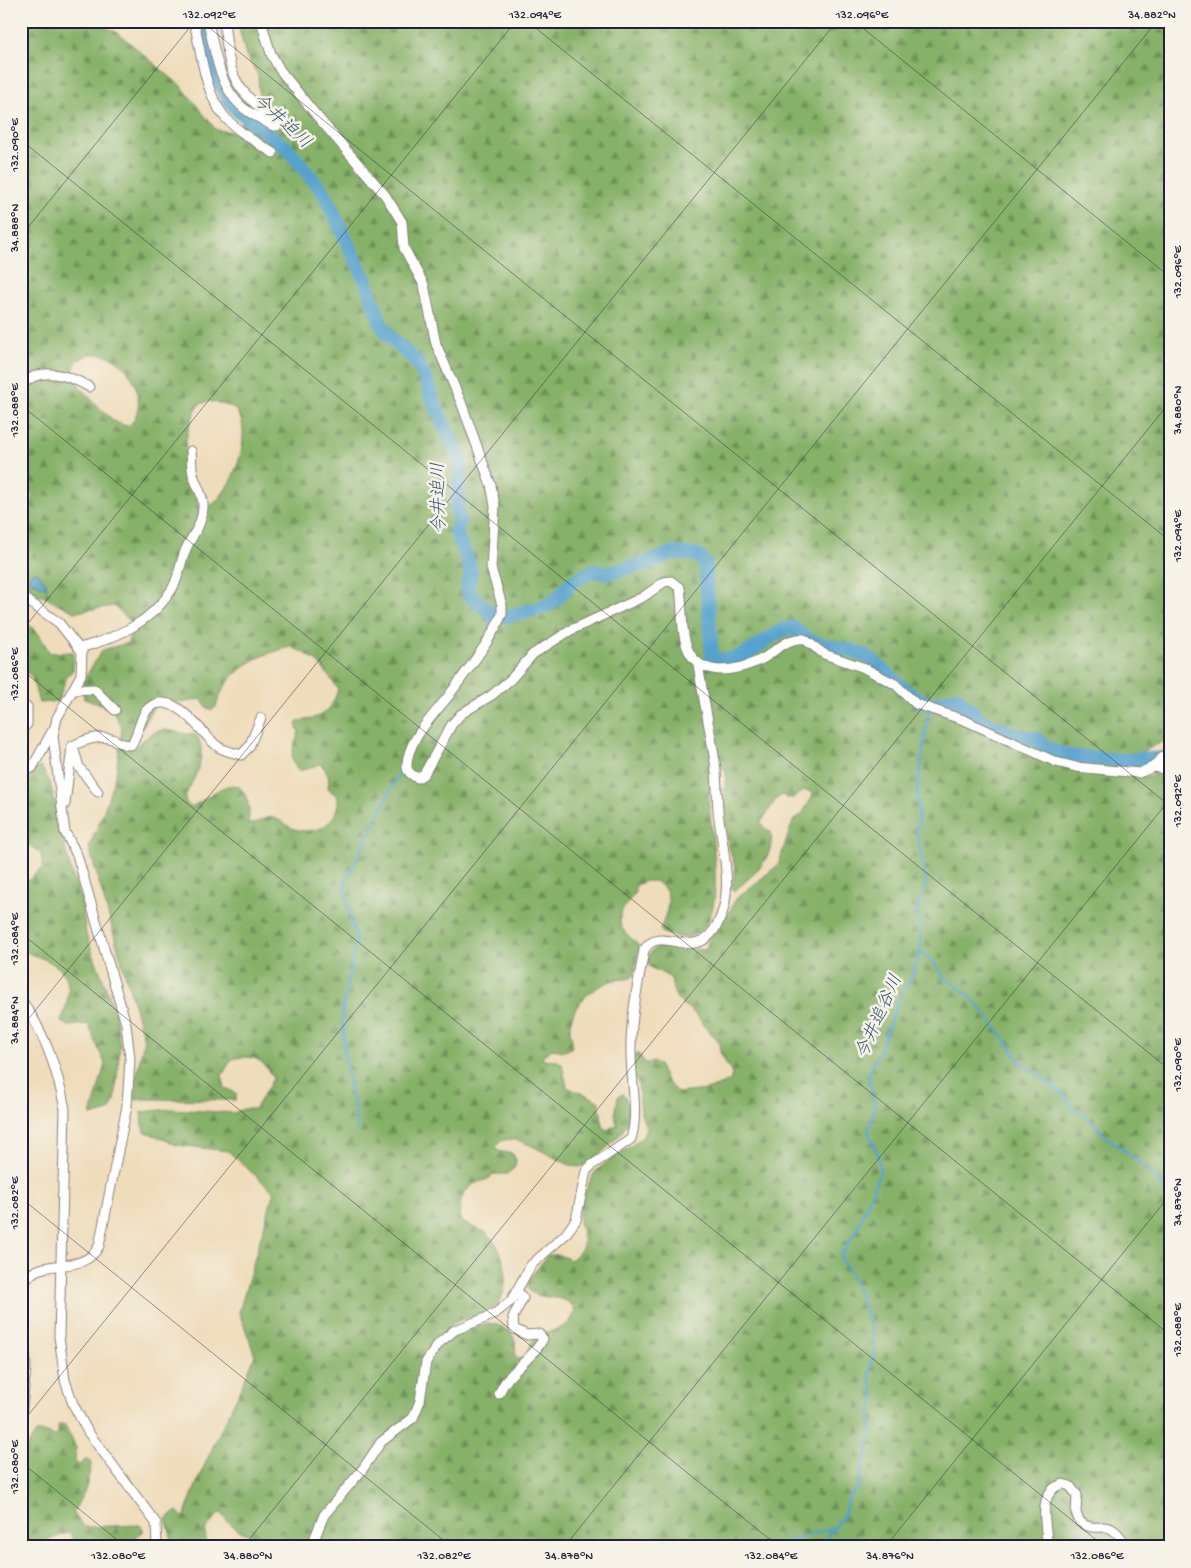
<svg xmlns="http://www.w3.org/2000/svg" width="1191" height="1568" font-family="'Gochi Hand','Klee One',sans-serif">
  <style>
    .forest { fill: url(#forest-firs); stroke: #546a52; fill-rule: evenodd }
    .water { fill: #54a2cd; stroke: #3b6284 }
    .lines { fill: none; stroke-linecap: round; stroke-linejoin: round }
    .stream { stroke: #54a2cd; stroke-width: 2.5 }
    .river { stroke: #54a2cd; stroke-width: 14 }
    .street-casing { stroke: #887f7a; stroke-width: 11 }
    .street { stroke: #fff; stroke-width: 9 }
    .ticks { fill: none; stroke: #22223b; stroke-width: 1; stroke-opacity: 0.45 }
    .labels { text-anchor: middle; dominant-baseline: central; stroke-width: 5; stroke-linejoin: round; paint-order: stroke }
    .water-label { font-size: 18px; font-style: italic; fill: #365575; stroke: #f7f3e8 }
    .neatline { fill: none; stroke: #22223b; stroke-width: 2 }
    .ticks-label { font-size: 12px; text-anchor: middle; fill: #22223b }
  </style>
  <defs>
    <pattern id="forest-firs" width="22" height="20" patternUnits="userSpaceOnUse" patternTransform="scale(1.25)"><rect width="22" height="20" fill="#86b168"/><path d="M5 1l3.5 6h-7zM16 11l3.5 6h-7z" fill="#6d9057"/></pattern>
  </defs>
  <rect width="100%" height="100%" fill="#f7f3e8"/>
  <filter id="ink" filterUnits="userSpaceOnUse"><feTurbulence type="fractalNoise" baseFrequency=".02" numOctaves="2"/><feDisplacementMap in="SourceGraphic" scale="10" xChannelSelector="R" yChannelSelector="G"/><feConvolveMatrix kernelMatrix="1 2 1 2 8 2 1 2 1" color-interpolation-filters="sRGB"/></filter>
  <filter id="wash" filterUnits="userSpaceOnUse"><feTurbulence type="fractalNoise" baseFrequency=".0096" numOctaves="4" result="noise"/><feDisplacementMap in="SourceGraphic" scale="20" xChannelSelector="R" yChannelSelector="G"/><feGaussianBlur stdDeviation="1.12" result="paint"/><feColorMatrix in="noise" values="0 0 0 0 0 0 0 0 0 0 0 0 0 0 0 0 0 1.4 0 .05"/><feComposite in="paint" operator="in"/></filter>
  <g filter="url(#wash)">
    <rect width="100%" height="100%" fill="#efdcba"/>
    <g class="forest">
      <path d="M21 21H94L118 33 182 87 216 130 235 132 259 95 258 75 246 55 237 21H1170V738L1138 754 1142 777 1156 774 1170 780V1547H264L262 1537C242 1534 233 1529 220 1512L205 1531 207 1547H174L166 1519 177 1511 184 1518C202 1461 233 1411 255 1355L239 1312 274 1192 228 1151 177 1145 144 1131 141 1112 171 1109 234 1113 243 1109H255C260 1097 268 1090 273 1078 261 1058 255 1054 232 1059L222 1075 225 1088 236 1093V1100L142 1099H136L133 1092 144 1040 89 847 103 814 116 773 122 728 111 707 84 699 83 681 102 650 128 643 133 624 114 606 75 612 21 586V571L28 570 27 566 21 562 22 514 34 497 21 486ZM90 354C95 354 101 354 106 355 133 363 150 405 129 426 114 425 106 413 95 403 80 388 58 366 90 354ZM208 401C216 403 228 404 234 409 258 429 230 501 204 509L199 506C189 461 175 453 198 405ZM291 647C319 658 321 666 338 689 331 713 322 718 298 721L296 725 299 732C295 746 286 758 299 771L320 764C328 771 330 778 328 788L338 797C339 823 318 836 294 829 286 826 280 819 273 818 264 815 258 825 248 824 248 819 250 814 249 809 242 763 213 796 191 807L186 803 185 797C193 779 210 754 196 735 185 735 175 730 164 730 152 730 142 742 133 748L152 709 163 699 179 703 201 699 208 709 212 710 216 707C226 671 256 655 291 647ZM718 765 726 773C724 794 724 816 727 837 729 855 741 868 731 886L734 891C751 877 778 856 770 831L763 827 761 822 777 798 783 795 786 798H793L805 790 812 792 813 796 802 814 793 821 778 865 736 899 730 911 710 935 706 950C691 949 679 950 665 944 653 948 645 954 650 967L671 978C675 1010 686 1000 701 1021 706 1028 711 1034 719 1041L720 1052 732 1074 730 1081 707 1090 678 1093C671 1087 661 1075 659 1065L654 1062 645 1063 638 1053 633 1055 631 1070 638 1083 641 1114 646 1127 643 1136C631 1149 599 1163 592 1177 586 1189 578 1205 579 1218 580 1238 592 1243 571 1260L559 1255H548L529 1279 528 1289C543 1304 564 1290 575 1310 570 1331 553 1329 535 1336L525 1357 519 1359 515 1356C515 1352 516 1345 515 1341 512 1327 491 1320 479 1325 469 1328 461 1334 450 1336L446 1332C455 1315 474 1320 489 1311 514 1295 508 1256 490 1236 483 1229 471 1227 462 1222 457 1208 460 1195 472 1185 480 1180 487 1182 494 1174H507L515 1167 516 1160 513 1154 498 1151 496 1147C509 1122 559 1166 578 1167 588 1167 623 1135 626 1125 630 1116 629 1105 625 1096L622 1094 618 1097 615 1114 617 1125 607 1130 603 1127 599 1102C589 1094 578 1093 567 1087L562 1064 558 1061 544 1060 542 1056 552 1049 565 1051 571 1048C574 1040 569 1033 570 1025 574 1002 591 989 611 981 619 978 627 981 634 976L639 946C634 940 625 934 622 928 614 914 629 902 635 892V886L645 881H655C677 893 666 913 660 930L663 933C739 961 710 838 709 801 709 790 711 778 714 767Z"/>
      <polygon points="21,618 38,633 50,653 73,652 73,670 67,676 58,701 39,703 32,677 21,667"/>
      <path d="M41 767 50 783 71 872 81 898 86 934 115 1013 120 1046 115 1100 109 1111 91 1116 105 1064 88 1024 69 1026 61 1022C73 987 74 969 36 956 30 954 24 952 21 945 18 935 21 899 21 887L43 867 41 853 25 843 21 837V774Z"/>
      <path d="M58 1425H65L76 1448 75 1461 79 1465 87 1459 92 1461 86 1488 73 1513 84 1527 140 1525 143 1528V1532L120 1547H72L74 1543 70 1532C53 1538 39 1545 21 1539 21 1505 12 1460 37 1432L47 1433 54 1436 58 1435Z"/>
    </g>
    <polygon class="water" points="36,571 46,583 47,588 28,579 30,574"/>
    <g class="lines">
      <g class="stream">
        <polyline points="489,630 490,620 493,615"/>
        <polyline points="921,953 931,959 944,977 969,995 1002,1035 1020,1062 1051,1084 1068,1099 1072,1108 1081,1112 1109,1139 1137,1160 1160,1183 1170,1202"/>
        <polyline points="358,1131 345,1060 342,1011 356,941 344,885 403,765"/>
        <polyline points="1170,1524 1170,1522"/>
        <path d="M781 1547 792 1539 835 1528 845 1511 849 1497 859 1486 860 1474 867 1454 871 1430V1413L874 1399C874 1390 870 1384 870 1376 869 1365 876 1355 875 1345 872 1328 854 1272 842 1262L841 1255 856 1232 880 1172 878 1155 868 1132C879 1104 873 1102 868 1074L881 1048 898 1000 913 974 920 953 921 941 917 912 926 883 916 829 919 823 917 791 930 703"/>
        <polyline points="823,1547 825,1539 835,1528"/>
      </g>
      <path class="river" d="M202 21 212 67 228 99 237 110 287 148 324 193 366 282 381 324 389 336 418 364 428 385 430 394 461 462 457 510 459 521 456 532 466 556 471 572 467 589 468 594 493 615 508 616 542 608 557 599 572 582 593 571 608 573 647 563 672 553 697 555 705 563 712 656 718 660C754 662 771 626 795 628 806 649 850 645 869 658 884 668 912 702 930 703 938 704 949 699 957 697L983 722 1017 736 1035 738 1052 751 1069 756 1120 760 1170 758"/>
    </g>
  </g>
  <g filter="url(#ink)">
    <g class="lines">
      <g class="street-casing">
        <g id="street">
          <path d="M194 21C201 52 204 91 224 116 238 132 256 142 273 153"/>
          <path d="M208 21C214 48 219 85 240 105 249 114 262 119 273 126H277L278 122C231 87 230 77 224 21"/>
          <path d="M261 21 271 54 280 70 316 115 385 195 402 222 404 248 424 285 436 344 461 402 491 485 495 506 491 568 502 605V614C490 642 468 669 450 694 436 713 407 740 407 765 406 772 413 776 418 778L424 774 452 724 461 714 492 695 511 679 533 654 571 630 643 597 664 582 671 581 680 588C685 621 675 667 720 670 735 670 751 665 764 658 776 650 789 637 804 639L824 654 862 667 895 684 916 704 964 720 1056 762 1076 767 1139 773 1153 767 1170 750"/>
          <path d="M21 386C39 365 69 375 89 387"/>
          <path d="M21 596 59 623 82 652 81 675 57 718 53 736 65 832 77 855 126 1024 130 1059 127 1106 99 1246C80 1282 30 1247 21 1294"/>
          <path d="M80 648C116 638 152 622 172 589 179 578 180 562 186 549 192 535 203 524 203 507 204 495 196 486 193 474 191 467 192 459 191 451"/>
          <polyline points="74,690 94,689 115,710"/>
          <polyline points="21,731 27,724 27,707"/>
          <polyline points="74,750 79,767 98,792"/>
          <polyline points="1153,767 1170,770"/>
          <polyline points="21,769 32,768 53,730"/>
          <path d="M65 804 72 746C83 740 100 735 112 739 119 742 124 746 131 745 139 734 140 714 150 707 174 689 202 734 216 745 222 751 233 752 241 755L249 747 261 718"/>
          <path d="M21 999C45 1034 57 1068 65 1109L59 1336 65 1380 73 1404 88 1432 156 1523 157 1547"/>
          <polyline points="21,1297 26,1367 21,1417"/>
          <path d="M499 1394C507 1371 532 1361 543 1339L539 1334 527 1335 514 1329 513 1317 523 1298 517 1291"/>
          <path d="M311 1547 324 1515 362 1470 381 1442 413 1418 420 1401 426 1362 439 1343 455 1330 493 1315 511 1301 531 1265 565 1235 576 1220 586 1171 592 1165 631 1139C639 1113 631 1081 631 1054 630 1019 638 985 644 950 661 923 691 962 714 930 737 896 722 848 718 811 717 795 717 778 715 762 710 729 703 697 698 664"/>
          <path d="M1048 1547C1046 1526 1036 1491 1063 1484L1070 1486 1077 1495 1076 1513 1080 1522C1100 1537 1107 1512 1127 1547"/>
        </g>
      </g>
      <use href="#street" class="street"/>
    </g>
  </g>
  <path class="ticks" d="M201 21 1170 806M527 21 1170 541M854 21 1170 277M21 140 1170 1070M21 236 195 21M21 405 1170 1335M21 632 516 21M21 669 1105 1547M21 933 779 1547M21 1028 837 21M21 1198 452 1547M21 1424 1157 21M21 1462 126 1547M243 1547 1170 402M564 1547 1170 799M885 1547 1170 1195"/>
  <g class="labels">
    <g class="water-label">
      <text transform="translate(281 122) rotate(42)">今井迫川</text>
      <text transform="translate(440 498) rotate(-91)">今井迫川</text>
      <text transform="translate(880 1017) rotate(-66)">今井追谷川</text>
    </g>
  </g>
  <rect width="1191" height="1568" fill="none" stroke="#f7f3e8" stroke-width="55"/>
  <rect x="28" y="28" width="1136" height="1512" class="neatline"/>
  <g class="ticks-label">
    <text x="209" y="18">132.092°E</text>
    <text x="535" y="18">132.094°E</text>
    <text x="862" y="18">132.096°E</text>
    <text x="1152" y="18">34.882°N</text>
    <text transform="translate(14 145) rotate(-90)" y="4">132.090°E</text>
    <text transform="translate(14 228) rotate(-90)" y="4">34.888°N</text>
    <text transform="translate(1177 272) rotate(-90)" y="4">132.096°E</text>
    <text transform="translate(14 410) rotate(-90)" y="4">132.088°E</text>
    <text transform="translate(1177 410) rotate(-90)" y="4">34.880°N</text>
    <text transform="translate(1177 536) rotate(-90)" y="4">132.094°E</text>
    <text transform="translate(14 674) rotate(-90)" y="4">132.086°E</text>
    <text transform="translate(1177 801) rotate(-90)" y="4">132.092°E</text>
    <text transform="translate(14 939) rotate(-90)" y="4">132.084°E</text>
    <text transform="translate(14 1020) rotate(-90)" y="4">34.884°N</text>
    <text transform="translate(1177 1065) rotate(-90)" y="4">132.090°E</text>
    <text transform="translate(1177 1202) rotate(-90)" y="4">34.876°N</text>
    <text transform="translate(14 1203) rotate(-90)" y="4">132.082°E</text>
    <text transform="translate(1177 1330) rotate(-90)" y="4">132.088°E</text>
    <text transform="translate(14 1467) rotate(-90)" y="4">132.080°E</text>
    <text x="118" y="1559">132.080°E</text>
    <text x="248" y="1559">34.880°N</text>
    <text x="444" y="1559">132.082°E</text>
    <text x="569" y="1559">34.878°N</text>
    <text x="771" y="1559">132.084°E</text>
    <text x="890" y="1559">34.876°N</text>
    <text x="1097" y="1559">132.086°E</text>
  </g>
</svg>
